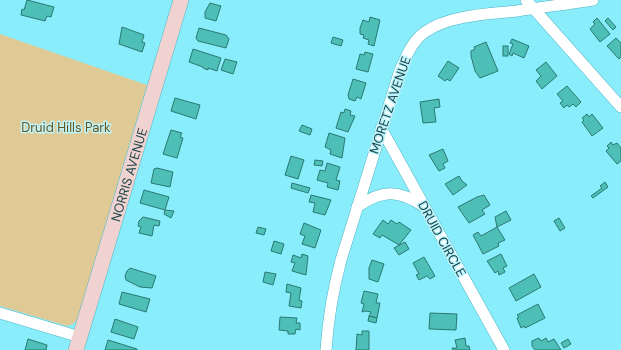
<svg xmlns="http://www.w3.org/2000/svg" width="621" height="350" font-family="'DM Sans',sans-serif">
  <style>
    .green { fill: #dfca95 }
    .building { fill: #4dbfb6; stroke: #2a7973 }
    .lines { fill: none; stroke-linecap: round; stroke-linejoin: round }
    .street-casing { stroke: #4eb4c2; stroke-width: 12 }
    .secondary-casing { stroke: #4eb4c2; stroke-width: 16 }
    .street { stroke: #fff; stroke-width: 11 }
    .secondary { stroke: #f0d3d0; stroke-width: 15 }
    .labels { text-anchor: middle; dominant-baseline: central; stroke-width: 3; stroke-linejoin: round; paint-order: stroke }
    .street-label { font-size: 13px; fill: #133e44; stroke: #bcf4fc }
    .park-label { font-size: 13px; fill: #695318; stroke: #bcf4fc }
  </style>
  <rect width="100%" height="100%" fill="#8aedfc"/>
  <polygon class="green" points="0,34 147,85 77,320 73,324 67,326 0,306"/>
  <g class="building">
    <polygon points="27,0 54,7 51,17 47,16 45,21 21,15 22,9 24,10"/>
    <polygon points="210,3 221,6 216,21 205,18 205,12"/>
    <polygon points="370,17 380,20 374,46 368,44 369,40 363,38 364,35 360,34 360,28 363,20 369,22"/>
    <polygon points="597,18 610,34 600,42 590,29 595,24 593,22"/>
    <polygon points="608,18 616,27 613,30 605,21"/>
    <polygon points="122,27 144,35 142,42 145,43 142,52 119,44"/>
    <polygon points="199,28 226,35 229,39 226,48 198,41 196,38"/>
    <polygon points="333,37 343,40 341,46 331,43"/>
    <polygon points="616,38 621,43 621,57 619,59 607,46"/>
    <polygon points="512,39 529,46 524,58 513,53 512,56 509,54 513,44 510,43"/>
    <polygon points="486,42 498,71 480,78 475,71 471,56 471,51 475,49 474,47"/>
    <rect x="503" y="46" width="5" height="10"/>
    <polygon points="193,49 221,58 217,71 208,68 208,70 203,68 203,67 189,62"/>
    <polygon points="365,52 373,54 368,72 356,69 360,54 364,55"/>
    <polygon points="225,59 237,62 233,74 221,70"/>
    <polygon points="448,61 459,68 450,81 447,79 445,81 438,76"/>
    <polygon points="546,62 557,76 542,89 536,81 541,76 536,70"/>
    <polygon points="353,79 366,83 361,99 357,97 355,101 349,99 348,95"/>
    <polygon points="567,86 581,102 576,107 573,104 569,107 567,105 564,108 560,103 563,101 557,94"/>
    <polygon points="175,98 200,105 196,119 171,111"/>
    <polygon points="439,99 440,107 434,108 436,122 423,123 420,102"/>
    <polygon points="345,109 351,111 350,115 355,116 348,132 336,128 341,112 344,113"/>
    <polygon points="587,114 589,117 592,114 603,128 592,136 582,122 584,120 582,118"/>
    <polygon points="302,125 312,129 310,135 299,131"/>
    <polygon points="171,130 182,133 180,137 183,138 177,158 163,154"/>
    <polygon points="329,133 345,138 342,158 330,154 331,150 325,147"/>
    <polygon points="611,142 613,145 617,143 621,148 621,161 617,164 606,151 609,148 607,146"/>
    <polygon points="443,149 448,161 443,164 445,168 439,171 429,155"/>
    <polygon points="291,156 304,160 298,179 285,175"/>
    <polygon points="315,160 323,161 322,166 314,165"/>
    <polygon points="327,163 340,167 336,180 340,181 338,190 327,187 328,183 317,180 320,170 325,171"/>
    <polygon points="157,168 173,172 170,187 151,183 154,169"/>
    <polygon points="459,176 462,181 467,185 453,195 445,184"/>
    <polygon points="605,182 608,187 593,198 591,196 602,188 600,186"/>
    <polygon points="292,183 310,188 308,193 291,188"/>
    <polygon points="144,190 169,197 165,210 140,203"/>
    <polygon points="311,195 331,200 325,215 313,212 315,203 309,202"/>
    <polygon points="484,195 490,205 482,210 485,214 469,223 458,207 477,197"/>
    <polygon points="165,210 174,211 171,218 164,214"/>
    <polygon points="506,211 511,220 497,227 495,217"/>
    <polygon points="143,217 160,221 159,226 154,225 152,236 139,233 141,227 138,226 139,221"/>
    <polygon points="559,218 565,228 560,231 554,221"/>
    <polygon points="383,220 388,224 391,220 397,224 399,222 411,230 399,245 382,235 380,238 373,234"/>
    <polygon points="304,223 321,230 315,248 302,244 305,236 300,234"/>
    <polygon points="258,227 266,229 264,235 256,233"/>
    <polygon points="497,227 505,240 498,243 499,246 483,254 473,235 478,232 481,236"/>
    <polygon points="274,241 284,244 281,254 271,251"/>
    <polygon points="405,242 409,249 399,255 394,248"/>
    <polygon points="302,254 308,256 306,275 292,271 295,263 291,262 293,255 301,258"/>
    <polygon points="501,254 507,266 503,268 505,272 499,275 498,271 495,273 487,261"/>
    <polygon points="424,257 435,276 430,279 427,276 419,280 416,275 419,274 413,263"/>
    <polygon points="372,260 384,264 378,282 369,279 369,268"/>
    <polygon points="130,268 156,276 152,288 140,287 126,280 125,276 127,271"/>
    <polygon points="265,272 276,274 273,285 263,282"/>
    <polygon points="534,274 541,287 516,301 509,288"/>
    <polygon points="287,284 301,288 299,300 302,301 301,308 289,306 291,293 286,292"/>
    <polygon points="364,291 378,294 376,303 380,303 377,318 369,316 371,312 366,311 362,312 364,304 361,303"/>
    <polygon points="122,292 150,299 146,312 119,304"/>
    <polygon points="538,304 545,318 525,328 524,326 521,328 517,318 519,317 517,315"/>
    <polygon points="430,313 457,314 456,330 429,329"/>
    <polygon points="369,316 377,318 376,323 368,321"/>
    <polygon points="280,317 297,318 296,323 300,323 300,330 296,329 295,334 288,334 288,331 279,330"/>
    <polygon points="115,319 138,327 134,339 111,332"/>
    <polygon points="362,331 369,331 369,350 356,350 357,334 362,335"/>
    <polygon points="465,338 466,346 469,346 470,350 453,350 452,348 457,348 455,340"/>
    <polygon points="539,338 541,341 546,338 548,342 554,339 561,350 535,350 532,346 532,341"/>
    <polygon points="28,339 47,345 46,350 25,350"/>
    <polygon points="568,339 571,344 564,348 561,343"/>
    <polygon points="108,340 137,349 137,350 105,350"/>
  </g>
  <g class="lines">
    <g class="street-casing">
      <g id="street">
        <polyline points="526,0 621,107"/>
        <polyline points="381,128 504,350"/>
        <path d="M357 207C381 190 398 189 423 206"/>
        <polyline points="0,313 80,337"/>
        <path d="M326 350C328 319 333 290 341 260L400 70C406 57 412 41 425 32 449 15 489 14 517 11 543 7 568 4 593 0"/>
      </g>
    </g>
    <g class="secondary-casing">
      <g id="secondary">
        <path id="s1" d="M76 350 181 0"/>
      </g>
    </g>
    <use href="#street" class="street"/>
    <use href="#secondary" class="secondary"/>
  </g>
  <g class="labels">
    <g class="street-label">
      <text transform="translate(390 105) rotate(-71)">MORETZ AVENUE</text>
      <text stroke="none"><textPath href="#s1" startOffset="183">NORRIS AVENUE</textPath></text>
      <text transform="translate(442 239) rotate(61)">DRUID CIRCLE</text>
    </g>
    <g class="park-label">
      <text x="66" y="127">Druid Hills Park</text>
    </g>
  </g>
</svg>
